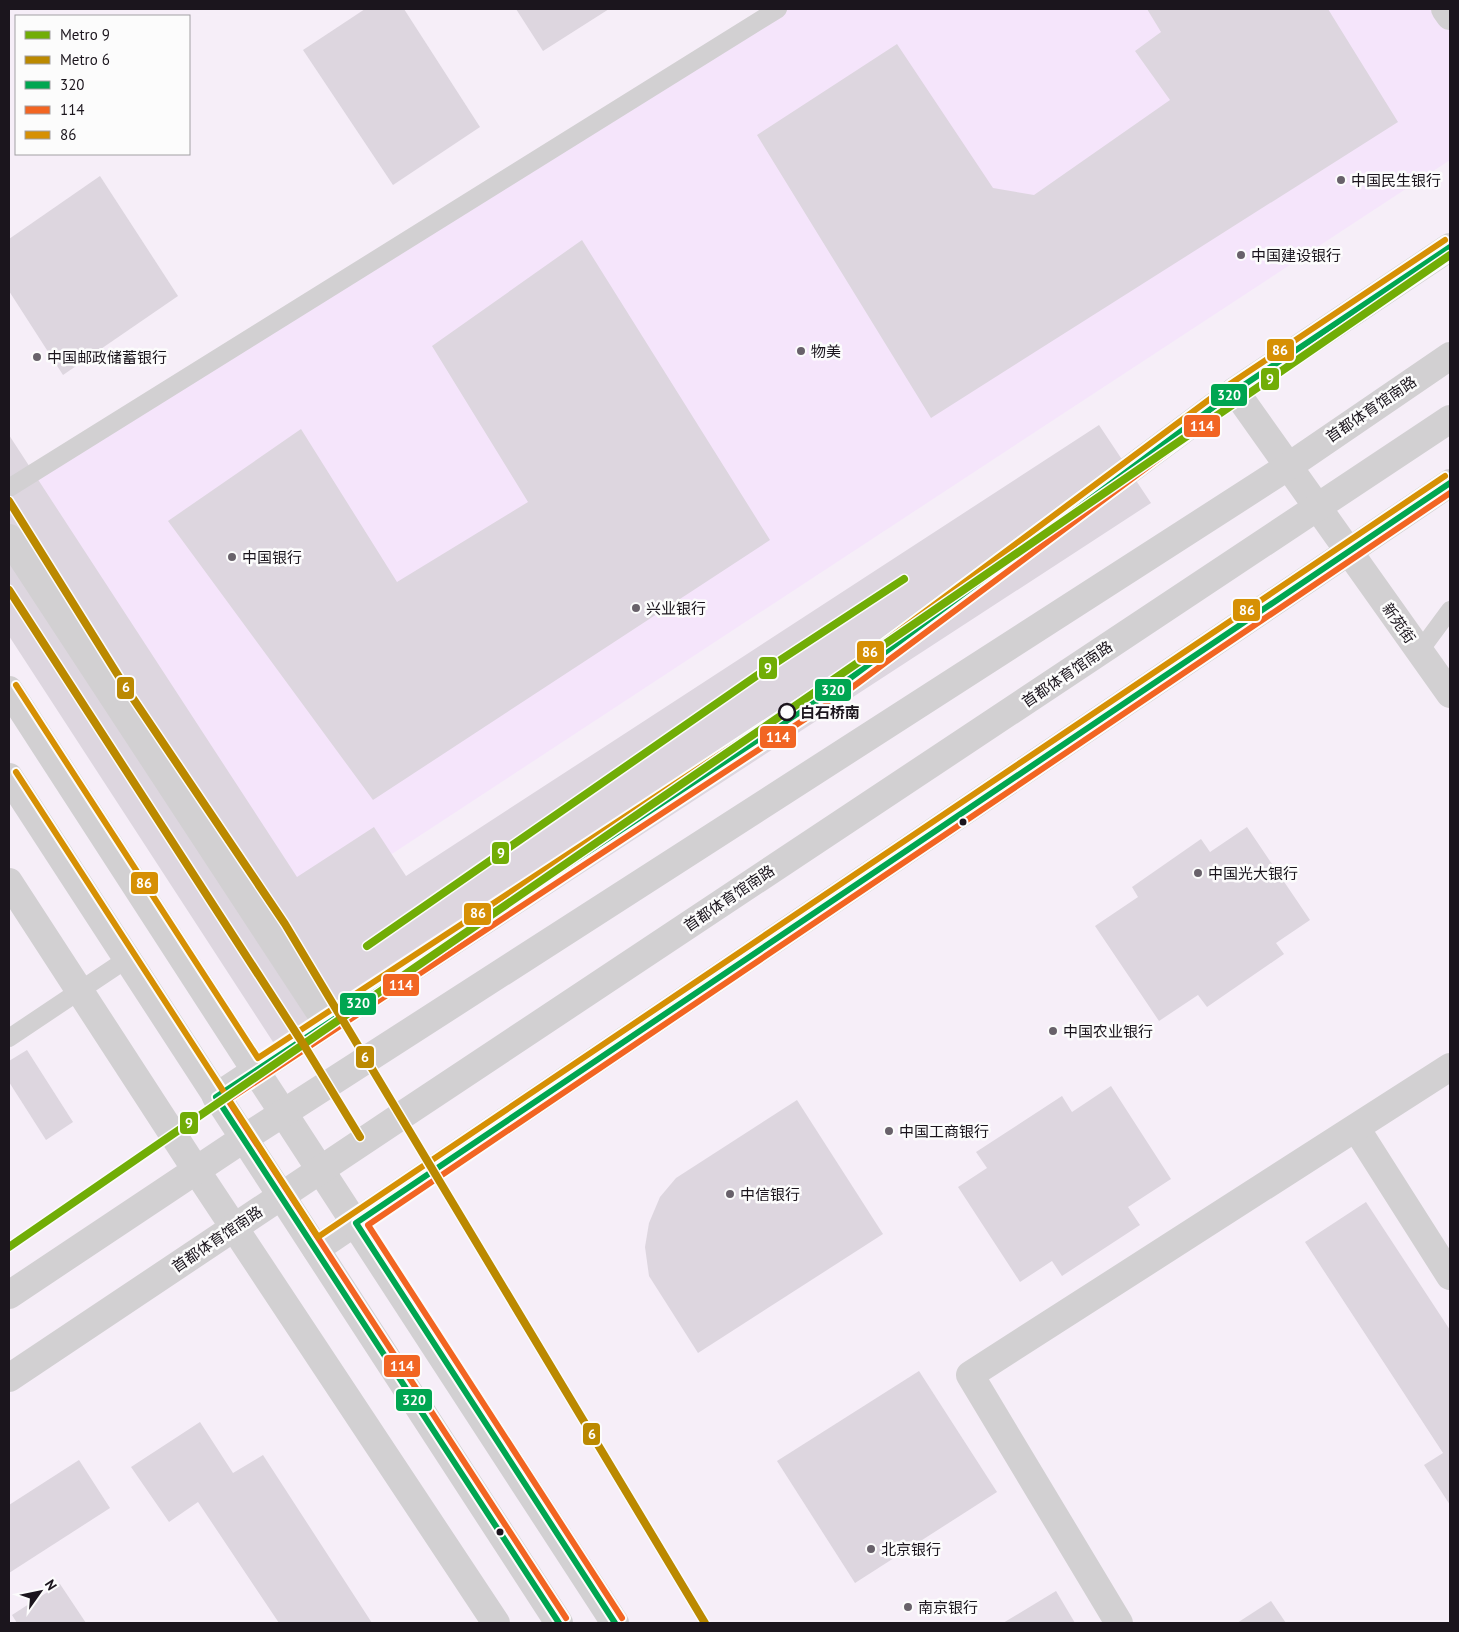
<svg xmlns="http://www.w3.org/2000/svg" width="1459" height="1632" font-family="'PT Sans','Noto Sans SC',sans-serif">
  <style>
    .built { fill: #f5e5fb }
    .building { fill: #ddd6df }
    .lines { fill: none; stroke-linecap: round; stroke-linejoin: round }
    .service { stroke: #d2d0d2; stroke-width: 18 }
    .minor { stroke: #d2d0d2; stroke-width: 28 }
    .tertiary { stroke: #d2d0d2; stroke-width: 28 }
    .secondary { stroke: #d2d0d2; stroke-width: 28 }
    .primary { stroke: #d2d0d2; stroke-width: 28 }
    .bus-1-casing { stroke: #fcfcfc; stroke-width: 10 }
    .bus-2-casing { stroke: #fcfcfc; stroke-width: 10 }
    .bus-3-casing { stroke: #fcfcfc; stroke-width: 10 }
    .bus-1 { stroke: #00a651; stroke-width: 6 }
    .bus-2 { stroke: #f26522; stroke-width: 6 }
    .bus-3 { stroke: #d69004; stroke-width: 6 }
    .metro-1-casing { stroke: #fcfcfc; stroke-width: 11 }
    .metro-2-casing { stroke: #fcfcfc; stroke-width: 11 }
    .metro-1 { stroke: #71ad06; stroke-width: 8 }
    .metro-2 { stroke: #bb8900; stroke-width: 8 }
    .poi-dot { fill: #68616a; stroke: #fcfcfc; stroke-width: 2 }
    .stop-dot { fill: #fcfcfc; stroke: #1b151d; stroke-width: 2.5 }
    .bus-dot { fill: #1b151d; stroke: #fcfcfc; stroke-width: 2 }
    .labels { text-anchor: middle; dominant-baseline: central; stroke-width: 5; stroke-linejoin: round; paint-order: stroke }
    .poi-label { font-size: 15px; fill: #1b151d; stroke: #fcfcfc; text-anchor: start }
    .street-label { font-size: 15px; fill: #1b151d; stroke: #fcfcfc }
    .stop-label { font-size: 15px; font-weight: bold; fill: #1b151d; stroke: #fcfcfc; text-anchor: start }
    .line-badge { stroke: #fcfcfc; stroke-width: 2 }
    .badge-label { font-size: 14px; text-anchor: middle; font-weight: bold; fill: #fff }
  </style>
  <rect width="100%" height="100%" fill="#f6eef8"/>
  <polygon class="built" points="778,9 1444,9 1450,18 1450,160 285,924 9,501 9,488"/>
  <g class="building">
    <polygon points="365,9 404,9 480,127 393,185 303,50"/>
    <polygon points="516,9 609,9 543,51"/>
    <polygon points="1147,9 1328,9 1398,122 931,418 757,135 897,44 993,188 1034,195 1170,100 1135,51 1161,32"/>
    <polygon points="100,176 178,296 63,375 9,291 9,239"/>
    <polygon points="582,240 770,540 373,800 168,521 301,429 397,582 528,502 432,346"/>
    <polygon points="1099,425 1151,503 288,1065 9,636 9,435 297,877 374,827 406,876"/>
    <polygon points="1247,827 1310,920 1276,943 1284,954 1207,1007 1198,995 1159,1021 1095,926 1138,897 1132,887 1201,839 1210,852"/>
    <polygon points="27,1050 73,1122 46,1140 9,1082 9,1061"/>
    <polygon points="1111,1086 1171,1179 1128,1207 1140,1225 1062,1276 1052,1261 1020,1282 958,1187 987,1168 976,1152 1062,1096 1072,1112"/>
    <polygon points="797,1100 883,1234 698,1353 649,1276 645,1247 649,1223 660,1197 676,1178"/>
    <polygon points="1366,1202 1450,1330 1450,1505 1424,1465 1443,1453 1305,1242"/>
    <polygon points="919,1371 997,1492 855,1583 777,1461"/>
    <polygon points="200,1422 233,1473 263,1455 372,1623 279,1623 198,1502 169,1522 131,1467"/>
    <polygon points="79,1460 110,1508 9,1573 9,1505"/>
    <polygon points="60,1584 86,1623 17,1623 12,1615"/>
    <polygon points="1056,1591 1075,1623 1003,1623"/>
    <polygon points="1271,1601 1286,1623 1237,1623"/>
  </g>
  <g class="lines">
    <g class="service">
      <polyline points="9,488 778,9"/>
      <polyline points="1419,652 1450,610"/>
      <polyline points="9,1038 127,959"/>
    </g>
    <g class="minor">
      <polyline points="1445,9 1450,16"/>
      <polyline points="1356,1128 1450,1276"/>
      <polyline points="1119,1623 970,1375 1450,1067"/>
    </g>
    <g class="tertiary">
      <polyline points="1235,391 1450,694"/>
      <polyline points="9,538 327,1023"/>
      <polyline points="9,882 196,1170 496,1623"/>
      <polyline points="216,1097 841,685 1235,391 1450,247"/>
      <polyline points="316,1249 1450,483"/>
    </g>
    <polyline class="secondary" points="255,1070 284,1114"/>
    <g class="primary">
      <polyline points="9,690 255,1070"/>
      <polyline points="9,777 559,1623"/>
      <polyline points="284,1114 615,1623"/>
      <polyline points="9,1295 243,1139 1289,466 1450,356"/>
      <polyline points="9,1378 404,1114 1450,419"/>
    </g>
    <g class="bus-1-casing">
      <g id="bus-1">
        <polyline points="559,1623 216,1097 841,685 1235,391 1450,247"/>
        <polyline points="615,1623 356,1223 1450,483"/>
      </g>
    </g>
    <g class="bus-2-casing">
      <g id="bus-2">
        <polyline points="566,1618 228,1100 846,692 1240,398 1450,257"/>
        <polyline points="622,1618 368,1225 1450,493"/>
      </g>
    </g>
    <g class="bus-3-casing">
      <g id="bus-3">
        <polyline points="16,685 258,1058 836,678 1230,384 1445,240"/>
        <polyline points="16,772 318,1237 1445,476"/>
      </g>
    </g>
    <use href="#bus-1" class="bus-1"/>
    <use href="#bus-2" class="bus-2"/>
    <use href="#bus-3" class="bus-3"/>
    <g class="metro-1-casing">
      <g id="metro-1">
        <polyline points="367,946 762,672 904,579"/>
        <polyline points="9,1247 1450,255"/>
      </g>
    </g>
    <g class="metro-2-casing">
      <g id="metro-2">
        <polyline points="9,501 126,688 285,924 705,1623"/>
        <polyline points="9,590 302,1042 360,1137"/>
      </g>
    </g>
    <use href="#metro-1" class="metro-1"/>
    <use href="#metro-2" class="metro-2"/>
  </g>
  <g class="poi-dot">
    <circle cx="1341" cy="180" r="5"/>
    <circle cx="1241" cy="255" r="5"/>
    <circle cx="801" cy="351" r="5"/>
    <circle cx="37" cy="357" r="5"/>
    <circle cx="232" cy="557" r="5"/>
    <circle cx="636" cy="608" r="5"/>
    <circle cx="1198" cy="873" r="5"/>
    <circle cx="1053" cy="1031" r="5"/>
    <circle cx="889" cy="1131" r="5"/>
    <circle cx="730" cy="1194" r="5"/>
    <circle cx="871" cy="1549" r="5"/>
    <circle cx="908" cy="1607" r="5"/>
  </g>
  <circle class="stop-dot" cx="787" cy="712" r="8"/>
  <g class="bus-dot">
    <circle cx="963" cy="822" r="4.5"/>
    <circle cx="500" cy="1532" r="4.5"/>
  </g>
  <g class="labels">
    <g class="poi-label">
      <text x="1351" y="180">中国民生银行</text>
      <text x="1251" y="255">中国建设银行</text>
      <text x="811" y="351">物美</text>
      <text x="47" y="357">中国邮政储蓄银行</text>
      <text x="242" y="557">中国银行</text>
      <text x="646" y="608">兴业银行</text>
      <text x="1208" y="873">中国光大银行</text>
      <text x="1063" y="1031">中国农业银行</text>
      <text x="899" y="1131">中国工商银行</text>
      <text x="740" y="1194">中信银行</text>
      <text x="881" y="1549">北京银行</text>
      <text x="918" y="1607">南京银行</text>
    </g>
    <g class="street-label">
      <text transform="translate(1371 409) rotate(-34)">首都体育馆南路</text>
      <text transform="translate(1399 623) rotate(55)">新苑街</text>
      <text transform="translate(1067 674) rotate(-34)">首都体育馆南路</text>
      <text transform="translate(729 898) rotate(-34)">首都体育馆南路</text>
      <text transform="translate(217 1239) rotate(-34)">首都体育馆南路</text>
    </g>
    <g class="stop-label">
      <text x="800" y="712">白石桥南</text>
    </g>
  </g>
  <g class="line-badge">
    <rect x="1266" y="338" width="29" height="24" rx="5" fill="#d69004"/>
    <rect x="1260" y="367" width="20" height="24" rx="5" fill="#71ad06"/>
    <rect x="1210" y="383" width="38" height="24" rx="5" fill="#00a651"/>
    <rect x="1183" y="414" width="38" height="24" rx="5" fill="#f26522"/>
    <rect x="1232" y="598" width="29" height="24" rx="5" fill="#d69004"/>
    <rect x="856" y="640" width="29" height="24" rx="5" fill="#d69004"/>
    <rect x="758" y="656" width="20" height="24" rx="5" fill="#71ad06"/>
    <rect x="116" y="676" width="19" height="24" rx="5" fill="#bb8900"/>
    <rect x="814" y="678" width="38" height="24" rx="5" fill="#00a651"/>
    <rect x="759" y="725" width="38" height="24" rx="5" fill="#f26522"/>
    <rect x="491" y="841" width="19" height="24" rx="5" fill="#71ad06"/>
    <rect x="130" y="871" width="29" height="24" rx="5" fill="#d69004"/>
    <rect x="463" y="902" width="29" height="24" rx="5" fill="#d69004"/>
    <rect x="382" y="973" width="38" height="24" rx="5" fill="#f26522"/>
    <rect x="339" y="992" width="38" height="24" rx="5" fill="#00a651"/>
    <rect x="355" y="1045" width="20" height="24" rx="5" fill="#bb8900"/>
    <rect x="179" y="1111" width="20" height="24" rx="5" fill="#71ad06"/>
    <rect x="383" y="1354" width="38" height="24" rx="5" fill="#f26522"/>
    <rect x="395" y="1388" width="38" height="24" rx="5" fill="#00a651"/>
    <rect x="582" y="1422" width="19" height="24" rx="5" fill="#bb8900"/>
  </g>
  <g class="badge-label">
    <text x="1280" y="355">86</text>
    <text x="1270" y="384">9</text>
    <text x="1229" y="400">320</text>
    <text x="1202" y="431">114</text>
    <text x="1247" y="615">86</text>
    <text x="870" y="657">86</text>
    <text x="768" y="673">9</text>
    <text x="126" y="692">6</text>
    <text x="833" y="695">320</text>
    <text x="778" y="742">114</text>
    <text x="501" y="858">9</text>
    <text x="144" y="888">86</text>
    <text x="478" y="918">86</text>
    <text x="401" y="990">114</text>
    <text x="358" y="1008">320</text>
    <text x="365" y="1062">6</text>
    <text x="189" y="1128">9</text>
    <text x="402" y="1371">114</text>
    <text x="414" y="1405">320</text>
    <text x="592" y="1439">6</text>
  </g>
  <rect width="1459" height="1632" fill="none" stroke="#1b151d" stroke-width="20"/>
  <rect x="15" y="15" width="175" height="140" fill="#fcfcfc" stroke="#a2a0a3"/>
  <rect x="25" y="31" width="25" height="8" fill="#71ad06" stroke="#a2a0a3"/>
  <text x="60" y="40" font-size="15" fill="#1b151d">Metro 9</text>
  <rect x="25" y="56" width="25" height="8" fill="#bb8900" stroke="#a2a0a3"/>
  <text x="60" y="65" font-size="15" fill="#1b151d">Metro 6</text>
  <rect x="25" y="81" width="25" height="8" fill="#00a651" stroke="#a2a0a3"/>
  <text x="60" y="90" font-size="15" fill="#1b151d">320</text>
  <rect x="25" y="106" width="25" height="8" fill="#f26522" stroke="#a2a0a3"/>
  <text x="60" y="115" font-size="15" fill="#1b151d">114</text>
  <rect x="25" y="131" width="25" height="8" fill="#d69004" stroke="#a2a0a3"/>
  <text x="60" y="140" font-size="15" fill="#1b151d">86</text>
  <g transform="translate(40 1592) rotate(57)" stroke="#fcfcfc" stroke-width="4" paint-order="stroke">
  <path d="M0-4L9 19L0 12L-9 19Z" fill="#1b151d"/>
  <text y="-8" font-size="14" font-weight="bold" text-anchor="middle" fill="#1b151d">N</text>
  </g>
</svg>
